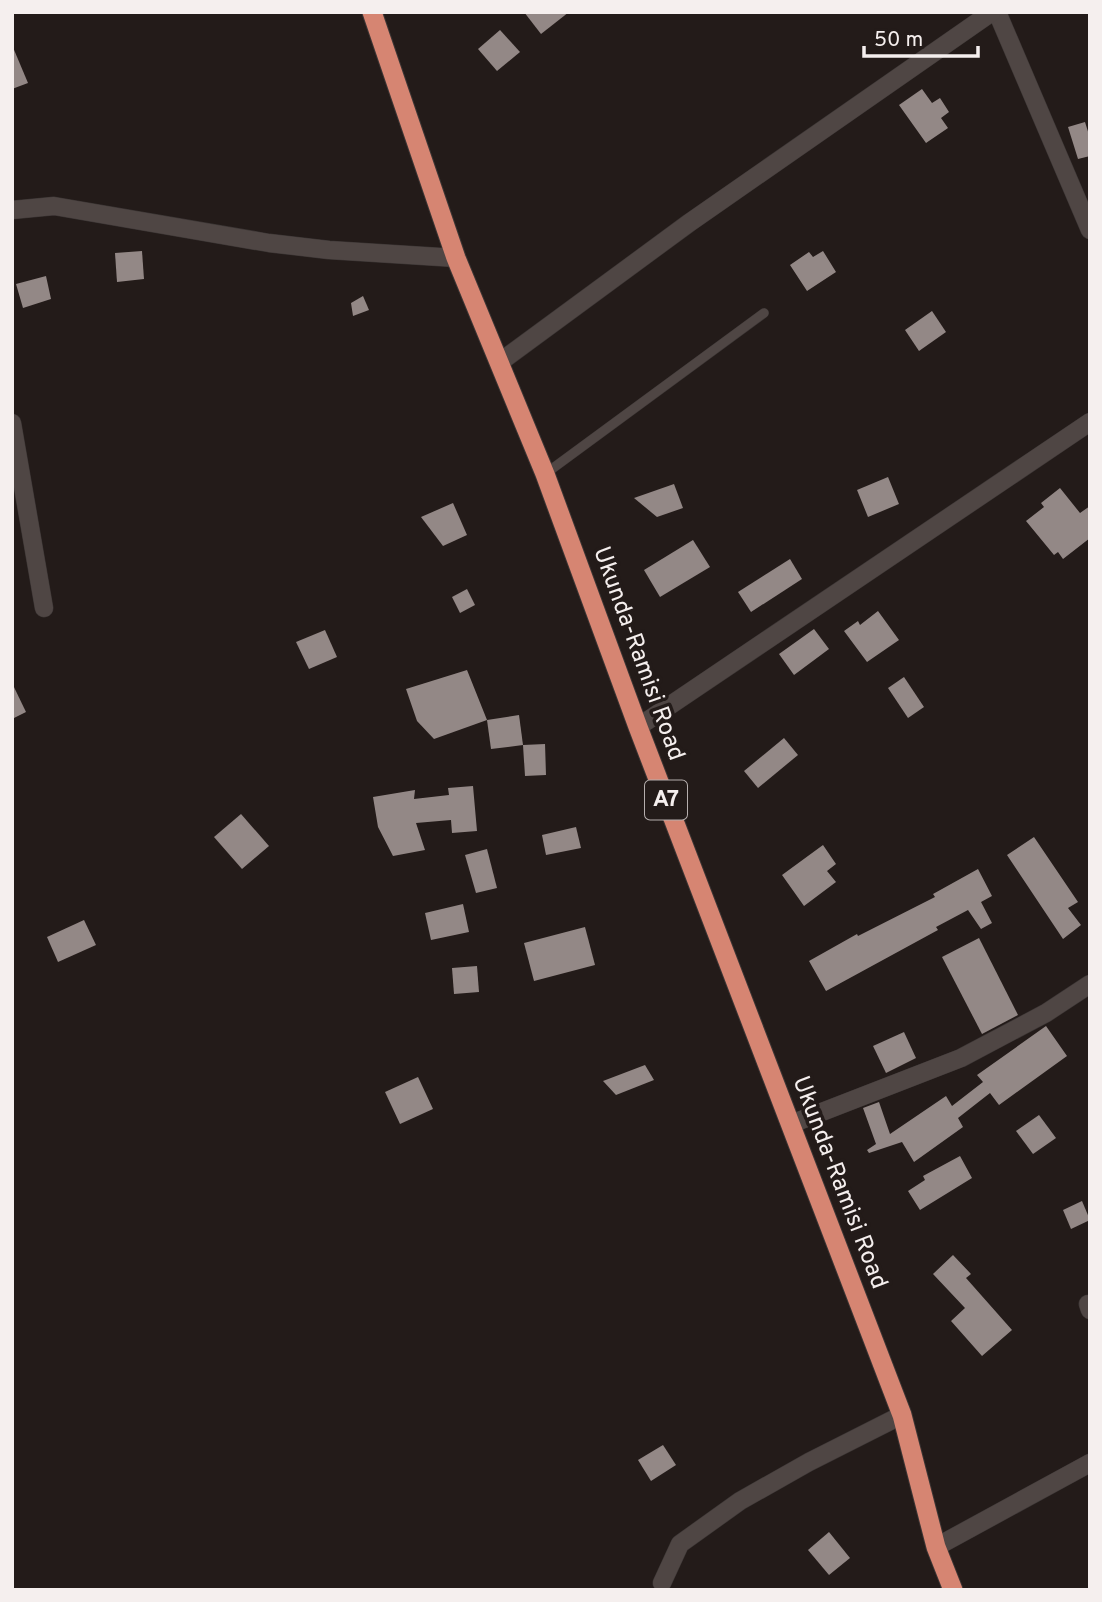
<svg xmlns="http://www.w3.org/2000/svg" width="1102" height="1602" font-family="Overpass,sans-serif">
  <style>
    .building { fill: #938886 }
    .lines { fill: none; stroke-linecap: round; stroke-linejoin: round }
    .service-casing { stroke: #3b3534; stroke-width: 10 }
    .minor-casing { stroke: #3b3534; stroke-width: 19 }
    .trunk-casing { stroke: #3b3534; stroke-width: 21 }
    .service { stroke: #4f4644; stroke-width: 9 }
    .minor { stroke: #4f4644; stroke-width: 18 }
    .trunk { stroke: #d68572; stroke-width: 19 }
    .labels { text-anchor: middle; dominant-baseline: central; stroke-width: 7; stroke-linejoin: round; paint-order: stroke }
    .shield { fill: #231b19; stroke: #b6afae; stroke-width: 2 }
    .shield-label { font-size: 23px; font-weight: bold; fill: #f5efee }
    .street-label { font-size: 24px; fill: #f5efee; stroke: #231b19 }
  </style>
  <rect width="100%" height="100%" fill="#231b19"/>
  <g class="building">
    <polygon points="524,12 569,12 541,34"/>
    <polygon points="500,30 520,52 497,71 478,49"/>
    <polygon points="12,45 28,83 12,89"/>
    <polygon points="922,89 932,103 940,98 949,112 941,118 948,128 926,143 899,105"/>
    <polygon points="1085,122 1090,138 1090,156 1078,159 1068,127"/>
    <polygon points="142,251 144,279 117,282 115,253"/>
    <polygon points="823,251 836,272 807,291 790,265 809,252 813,257"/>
    <polygon points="46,276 51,299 23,308 16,284"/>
    <polygon points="363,296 369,310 353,316 351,303"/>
    <polygon points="932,311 946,332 919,351 905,330"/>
    <polygon points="888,477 899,504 868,517 857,490"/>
    <polygon points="674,484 683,508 657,517 634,498"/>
    <polygon points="1060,488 1080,513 1090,506 1090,538 1063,559 1058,552 1054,555 1026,521 1044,507 1041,503"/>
    <polygon points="453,503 467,535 443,546 421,517"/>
    <polygon points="693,540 710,567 660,597 644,570"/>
    <polygon points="790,559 802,579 751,612 738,592"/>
    <polygon points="467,589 475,605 460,613 452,597"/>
    <polygon points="878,611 899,640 867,662 844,631 858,621 860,625"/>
    <polygon points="814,629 829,649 794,675 779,654"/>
    <polygon points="325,630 337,657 309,669 296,642"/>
    <polygon points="467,670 487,720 434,739 417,721 406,689"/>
    <polygon points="904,677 924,707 908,718 888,688"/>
    <polygon points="12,683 26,712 12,719"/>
    <polygon points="519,715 523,745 491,749 487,720"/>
    <polygon points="784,738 798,755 758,788 744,771"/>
    <polygon points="545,744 546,775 525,776 523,745"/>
    <polygon points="473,786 477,831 452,833 451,820 416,823 425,850 393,856 378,827 373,797 415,790 414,799 449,795 448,788"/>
    <polygon points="241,814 269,846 242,869 214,837"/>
    <polygon points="576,827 581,848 546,855 542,835"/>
    <polygon points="1034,837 1078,902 1068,908 1081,925 1063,939 1007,855"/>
    <polygon points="823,845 836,864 827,871 836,882 804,906 782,875"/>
    <polygon points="487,849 497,888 476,893 465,855"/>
    <polygon points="978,869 992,896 981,902 992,923 981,929 968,910 936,927 938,930 826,991 809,961 857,934 858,936 935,897 933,894"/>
    <polygon points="463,904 469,932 431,940 425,913"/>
    <polygon points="84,920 96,945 58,962 47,937"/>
    <polygon points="585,927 595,965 534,981 524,943"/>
    <polygon points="979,938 1018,1015 982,1034 942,957"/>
    <polygon points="477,966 479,992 454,994 452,968"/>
    <polygon points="1046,1026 1067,1056 999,1105 990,1093 958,1118 963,1127 914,1162 902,1142 869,1153 867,1150 876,1144 863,1108 879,1102 890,1134 946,1096 952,1106 983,1082 977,1075"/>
    <polygon points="904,1032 916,1058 886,1073 873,1046"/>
    <polygon points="645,1065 654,1080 616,1095 603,1081"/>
    <polygon points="418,1077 433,1109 400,1124 385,1092"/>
    <polygon points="1039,1115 1056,1138 1033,1154 1016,1131"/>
    <polygon points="960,1156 972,1178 920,1210 908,1191 925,1180 923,1176"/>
    <polygon points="1082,1201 1090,1220 1071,1229 1063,1210"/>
    <polygon points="953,1255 971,1274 966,1278 1012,1330 982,1356 951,1321 965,1308 933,1274"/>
    <polygon points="663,1445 676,1465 651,1481 638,1460"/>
    <polygon points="829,1532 850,1558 829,1575 808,1550"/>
  </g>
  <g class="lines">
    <g class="service-casing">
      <polyline id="service" points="545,474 764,313"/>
    </g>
    <g class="minor-casing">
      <g id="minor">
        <polyline points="997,12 1090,230"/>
        <polyline points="12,210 54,206 269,243 329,250 456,258"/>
        <polyline points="500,362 689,223 992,12"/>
        <polyline points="12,423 44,608"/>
        <polyline points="638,727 1090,422"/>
        <polyline points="791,1124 961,1058 1046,1013 1090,984"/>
        <polyline points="1088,1304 1090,1310"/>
        <polyline points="936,1547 1090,1463"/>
        <polyline points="662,1583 680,1544 740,1501 809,1462 902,1415"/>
      </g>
    </g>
    <g class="trunk-casing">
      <polyline id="trunk" points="372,12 456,258 545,474 638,727 902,1415 936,1547 953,1590"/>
    </g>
    <use href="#service" class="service"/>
    <use href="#minor" class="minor"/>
    <use href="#trunk" class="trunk"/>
  </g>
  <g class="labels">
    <rect class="shield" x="645" y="780.5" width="42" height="39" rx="5"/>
    <g class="shield-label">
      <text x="666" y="800">A7</text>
    </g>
    <g class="street-label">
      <text transform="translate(638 654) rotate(70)">Ukunda-Ramisi Road</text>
      <text transform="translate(839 1183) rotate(69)">Ukunda-Ramisi Road</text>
    </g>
  </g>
  <rect width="1102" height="1602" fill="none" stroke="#f5efee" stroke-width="28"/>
  <path d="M864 46v10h114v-10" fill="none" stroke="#f5efee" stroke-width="3.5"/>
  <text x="874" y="46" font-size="21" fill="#f5efee" stroke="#231b19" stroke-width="5" paint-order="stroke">50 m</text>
</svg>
